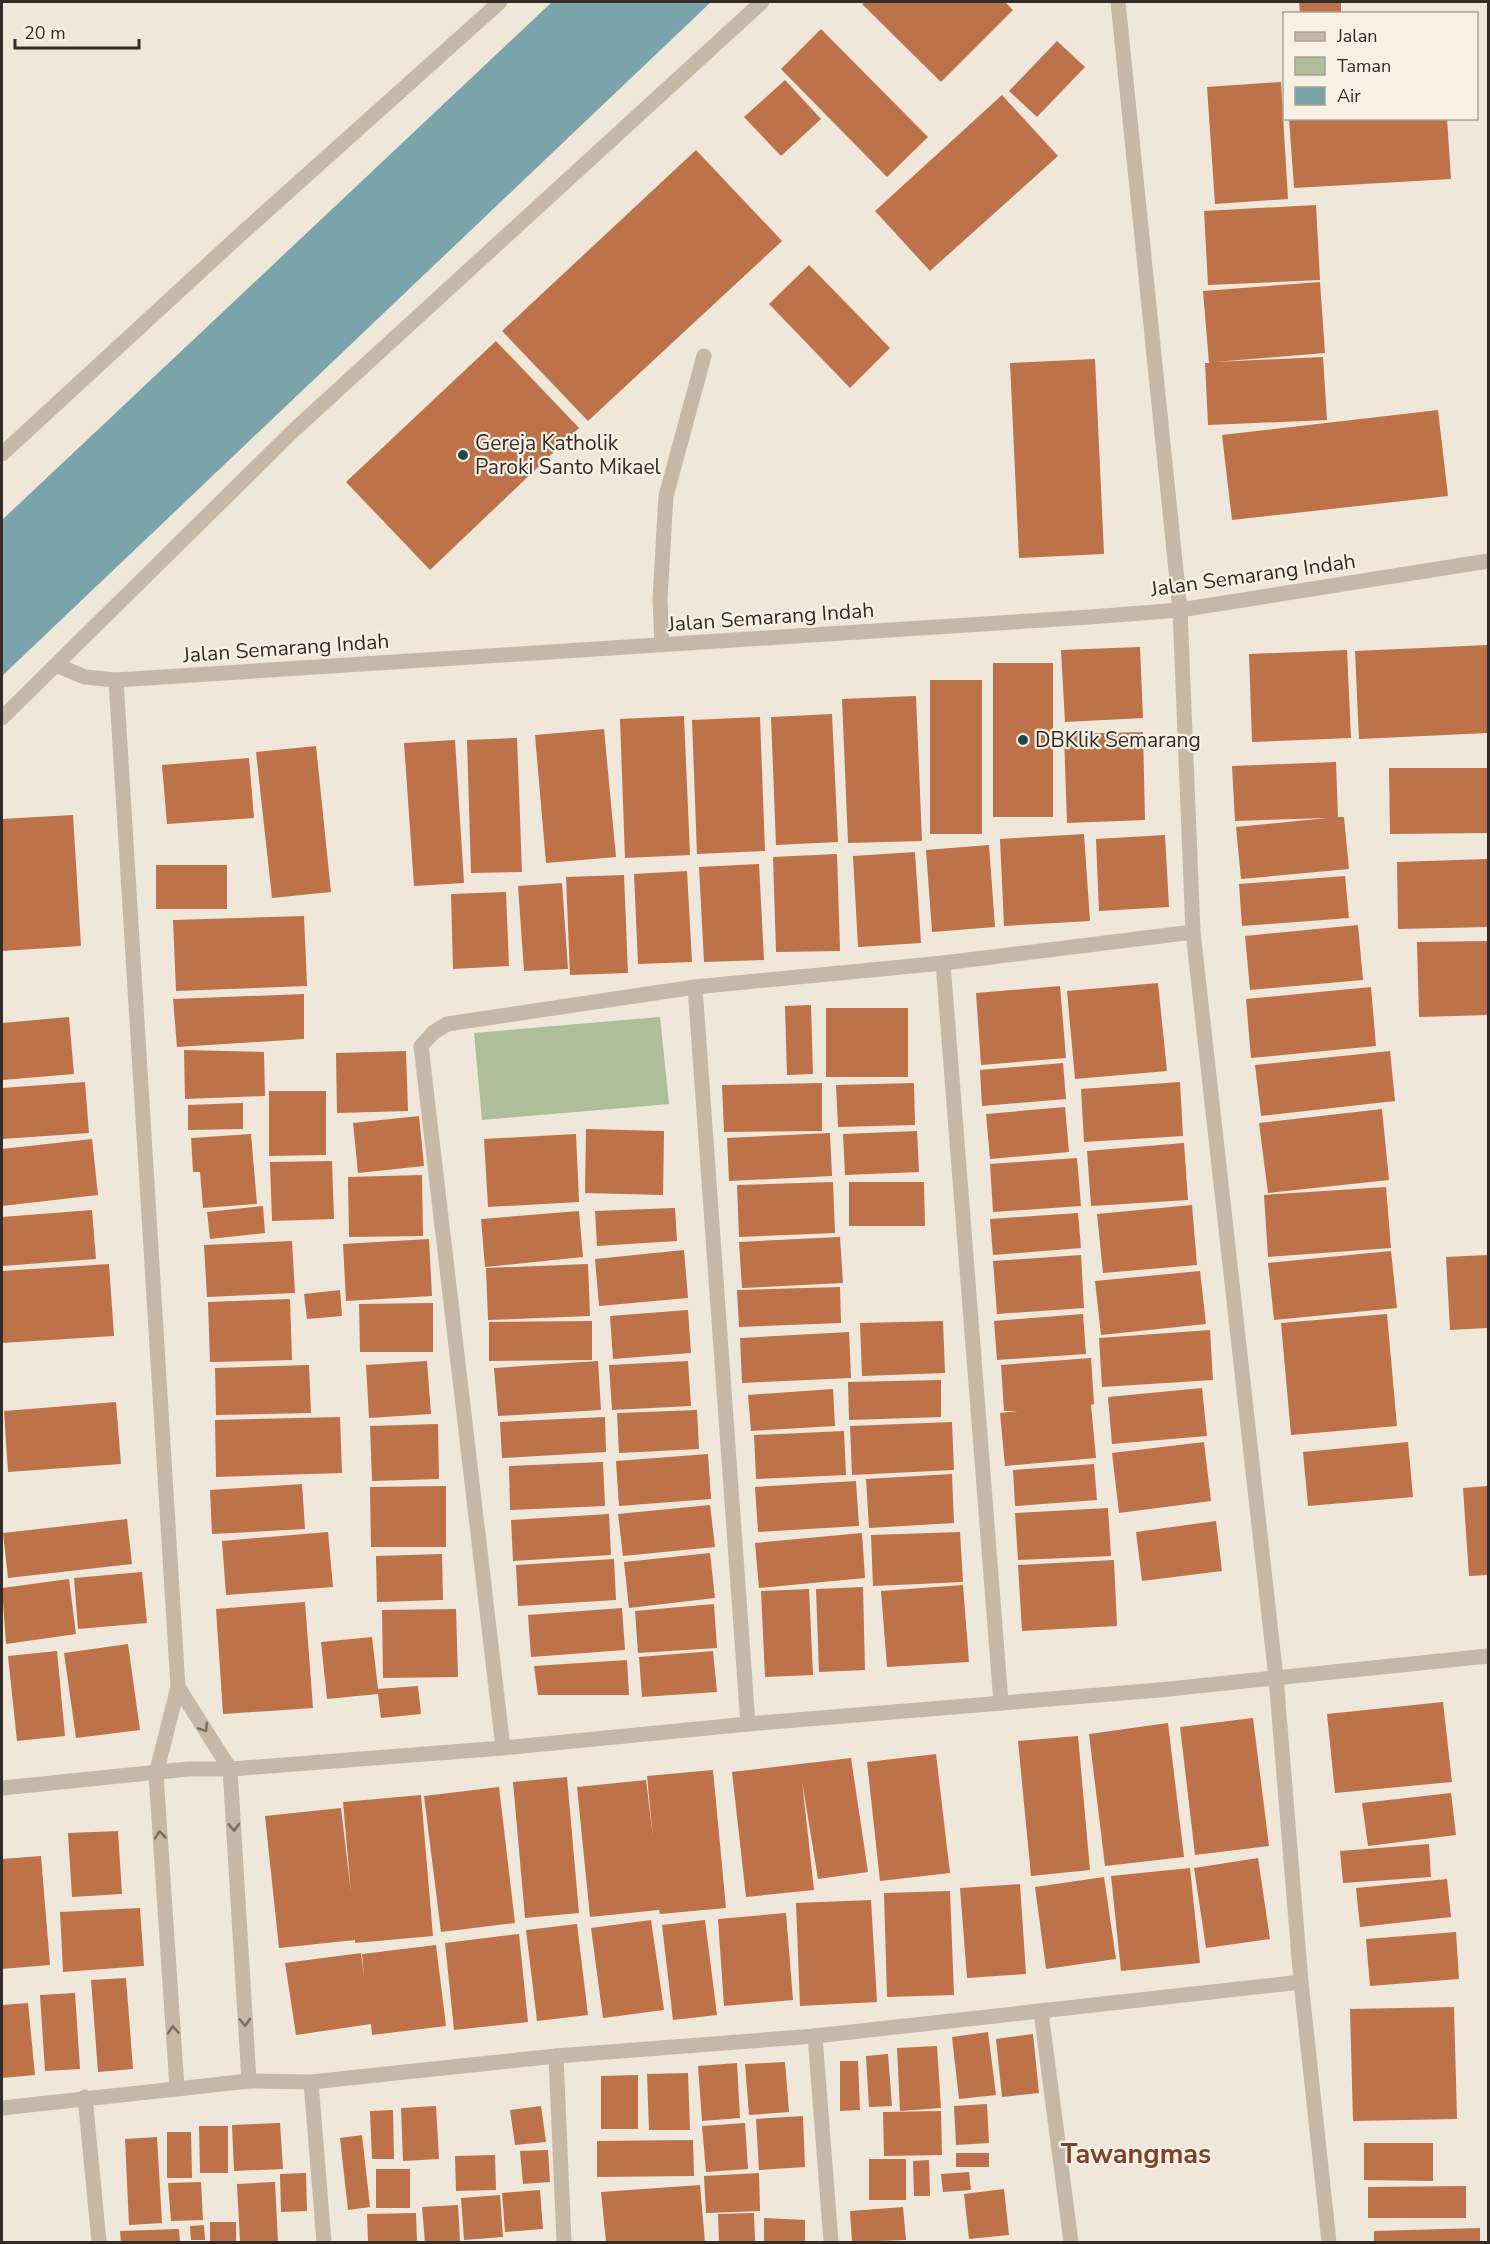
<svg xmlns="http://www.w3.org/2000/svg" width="1490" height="2244" font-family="'Nunito Sans',sans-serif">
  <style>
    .green { fill: #aebd9a }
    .water { fill: #7aa3aa }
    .building { fill: #be7249 }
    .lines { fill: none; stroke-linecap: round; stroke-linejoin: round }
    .service { stroke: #c6b8a6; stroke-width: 15 }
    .minor { stroke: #c6b8a6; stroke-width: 15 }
    .oneway { stroke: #756b60 }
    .poi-dot { fill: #1f4951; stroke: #f7f1e5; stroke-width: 2 }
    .labels { text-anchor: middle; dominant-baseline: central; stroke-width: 4.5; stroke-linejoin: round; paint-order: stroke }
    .poi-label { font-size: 21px; fill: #332c27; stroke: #f7f1e5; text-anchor: start }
    .street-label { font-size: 21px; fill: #332c27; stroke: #f7f1e5 }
    .district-label { font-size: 27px; font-weight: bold; fill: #7c4325; stroke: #f7f1e5 }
  </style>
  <rect width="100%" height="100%" fill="#efe7d9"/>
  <polygon class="green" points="660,1017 669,1104 482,1120 474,1033"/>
  <polygon class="water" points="552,2 711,2 2,676 2,520"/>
  <g class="building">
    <polygon points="865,2 1005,2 1013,10 941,82 862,4"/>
    <polygon points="1299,2 1341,2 1341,14 1300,14"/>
    <polygon points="821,29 928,137 887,177 781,69"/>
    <polygon points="1057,41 1085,67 1037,117 1009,91"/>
    <polygon points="785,80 821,119 781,156 744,117"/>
    <polygon points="1281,82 1288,199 1215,204 1207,87"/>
    <polygon points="1002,95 1058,156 930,271 875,211"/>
    <polygon points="1289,118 1447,118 1451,179 1294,188"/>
    <polygon points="696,150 782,241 588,421 502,331"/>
    <polygon points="1316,205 1320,280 1208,285 1204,211"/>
    <polygon points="809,265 890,348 850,388 769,304"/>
    <polygon points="1320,282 1325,353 1215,362 1323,357 1327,420 1208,425 1205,363 1209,363 1203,291"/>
    <polygon points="496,341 579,428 430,570 346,482"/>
    <polygon points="1095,359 1104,554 1019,558 1010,363"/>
    <polygon points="1438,410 1448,496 1232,520 1222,435"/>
    <polygon points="1488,645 1488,733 1359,739 1355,651"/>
    <polygon points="1140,647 1143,718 1065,722 1061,650"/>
    <polygon points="1347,650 1351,738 1252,742 1249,654"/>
    <rect x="993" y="663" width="60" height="154"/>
    <rect x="930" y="680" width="52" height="154"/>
    <polygon points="916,696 922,841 848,843 842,699"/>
    <polygon points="832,714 838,842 776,845 771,717"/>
    <polygon points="684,716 690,855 625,858 620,719"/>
    <polygon points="760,717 765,851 697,854 692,720"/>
    <polygon points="604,729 616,857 546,863 535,735"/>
    <polygon points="1143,732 1145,820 1067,823 1064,734"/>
    <polygon points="517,738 522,872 471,873 467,740"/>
    <polygon points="455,740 464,883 414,886 404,743"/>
    <polygon points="316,746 331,892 272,898 256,752"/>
    <polygon points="249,758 254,818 167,824 162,765"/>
    <polygon points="1336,762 1338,817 1344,817 1349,869 1241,879 1236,827 1327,818 1235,821 1232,766"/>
    <polygon points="1389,768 1488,768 1488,833 1390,834"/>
    <polygon points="73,815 81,946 2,951 2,819"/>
    <polygon points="1084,834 1090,921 1004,926 1000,839"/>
    <polygon points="1165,835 1169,907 1099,911 1096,839"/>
    <polygon points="989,845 995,927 932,932 926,850"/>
    <polygon points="915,852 921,943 858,947 853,856"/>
    <polygon points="837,854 840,951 776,952 773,857"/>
    <polygon points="1488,859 1488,927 1398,929 1397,862"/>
    <polygon points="759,864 764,960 704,962 699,867"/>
    <rect x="156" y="865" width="71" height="44"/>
    <polygon points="687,871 692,962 638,964 634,874"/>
    <polygon points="624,875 628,973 570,975 566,877"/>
    <polygon points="1345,876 1349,918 1242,926 1239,884"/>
    <polygon points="562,883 568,969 524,971 518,886"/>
    <polygon points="506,892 509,966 453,969 451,894"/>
    <polygon points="304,916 307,986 176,991 173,920"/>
    <polygon points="1358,925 1363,980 1250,990 1245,936"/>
    <polygon points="1488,941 1488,1015 1419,1017 1417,942"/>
    <polygon points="1158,983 1167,1071 1075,1079 1067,991"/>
    <polygon points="1060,986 1066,1058 981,1065 976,993"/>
    <polygon points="1371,987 1376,1046 1251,1058 1246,999"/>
    <polygon points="304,994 304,1039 177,1047 173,999"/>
    <polygon points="811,1005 813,1074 787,1075 785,1006"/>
    <rect x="826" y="1008" width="82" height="69"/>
    <polygon points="69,1017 74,1074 2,1080 2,1023"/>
    <polygon points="184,1050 264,1052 265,1096 185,1099"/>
    <polygon points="406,1051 408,1111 337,1113 336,1053"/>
    <polygon points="1390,1051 1395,1101 1261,1116 1255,1065"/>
    <polygon points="1063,1063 1066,1099 982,1106 980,1070"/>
    <polygon points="85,1082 89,1133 2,1139 2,1088"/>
    <polygon points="1180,1082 1183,1136 1084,1142 1081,1089"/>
    <polygon points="822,1083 822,1131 724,1132 722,1085"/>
    <polygon points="914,1083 915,1125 838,1127 836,1085"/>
    <polygon points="269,1091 326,1091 326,1155 269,1156"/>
    <polygon points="243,1103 243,1129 188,1130 188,1105"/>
    <polygon points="1065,1107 1069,1152 990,1159 986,1114"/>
    <polygon points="1382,1109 1389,1180 1268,1193 1259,1123"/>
    <polygon points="419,1116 424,1166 358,1173 353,1123"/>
    <polygon points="586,1129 664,1131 663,1195 585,1193"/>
    <polygon points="917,1131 919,1172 845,1175 843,1134"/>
    <polygon points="830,1133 832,1176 729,1181 727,1138"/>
    <polygon points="251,1134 257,1204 203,1208 200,1172 193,1172 191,1138"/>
    <polygon points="576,1134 579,1202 488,1207 484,1139"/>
    <polygon points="92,1139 98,1195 2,1206 2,1149"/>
    <polygon points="1184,1143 1188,1200 1091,1206 1087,1151"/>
    <polygon points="1077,1158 1081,1206 993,1212 990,1164"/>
    <polygon points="332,1161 334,1219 272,1221 270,1162"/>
    <polygon points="422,1175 423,1236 349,1237 348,1177"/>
    <polygon points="833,1182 835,1233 739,1237 737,1185"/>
    <polygon points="849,1182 924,1182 925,1226 849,1226"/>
    <polygon points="1386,1187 1391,1248 1268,1257 1264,1195"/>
    <polygon points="1192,1205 1197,1265 1103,1273 1097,1214"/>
    <polygon points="263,1206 265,1233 210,1239 207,1212"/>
    <polygon points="675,1208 677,1241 597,1246 595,1211"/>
    <polygon points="92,1210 96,1259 2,1266 2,1217"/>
    <polygon points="579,1211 583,1257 485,1267 481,1219"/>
    <polygon points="1078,1213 1081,1248 993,1255 990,1219"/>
    <polygon points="840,1237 843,1283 742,1288 739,1242"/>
    <polygon points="429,1239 432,1296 346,1301 343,1244"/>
    <polygon points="292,1241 295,1293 207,1297 204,1245"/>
    <polygon points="684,1250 688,1298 599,1306 595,1259"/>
    <polygon points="1391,1251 1397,1308 1274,1320 1268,1263"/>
    <polygon points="1081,1255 1084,1308 997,1314 993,1261"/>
    <polygon points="1488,1255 1488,1328 1450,1330 1446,1257"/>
    <polygon points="109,1264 114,1336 2,1343 2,1271"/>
    <polygon points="588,1264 590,1316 488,1320 486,1268"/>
    <polygon points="1200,1271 1206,1324 1101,1335 1095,1281"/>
    <polygon points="840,1287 841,1323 739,1327 737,1290"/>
    <polygon points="340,1290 342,1316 307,1319 304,1294"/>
    <polygon points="290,1299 292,1360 210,1362 208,1302"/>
    <polygon points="433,1303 433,1352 360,1352 359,1304"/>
    <polygon points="688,1310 691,1353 613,1359 610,1316"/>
    <polygon points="1083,1314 1086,1354 997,1360 994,1321"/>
    <polygon points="1387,1314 1397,1426 1291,1435 1281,1323"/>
    <polygon points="592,1321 592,1360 489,1361 489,1322"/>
    <polygon points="943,1321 945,1373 862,1376 860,1323"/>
    <polygon points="1210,1330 1213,1380 1102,1387 1099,1338"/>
    <polygon points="849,1332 851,1378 742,1383 740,1338"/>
    <polygon points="1091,1358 1094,1404 1091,1405 1096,1458 1005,1466 1000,1413 1018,1411 1004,1411 1001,1365"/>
    <polygon points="427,1361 431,1414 369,1418 366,1365"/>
    <polygon points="598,1361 601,1410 498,1416 494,1368"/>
    <polygon points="688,1361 691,1406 612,1410 609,1365"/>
    <polygon points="309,1365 311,1413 216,1415 215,1368"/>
    <polygon points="941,1380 941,1417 849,1420 848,1382"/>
    <polygon points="1202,1388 1207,1436 1112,1444 1108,1397"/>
    <polygon points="833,1389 835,1426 751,1431 748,1395"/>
    <polygon points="116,1402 121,1464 8,1472 4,1411"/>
    <polygon points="697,1410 699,1449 619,1453 617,1413"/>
    <polygon points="340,1417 342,1473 216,1477 215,1420"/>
    <polygon points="605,1417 606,1452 502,1458 500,1422"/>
    <polygon points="952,1422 954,1470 852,1475 850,1426"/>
    <polygon points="438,1424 439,1479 372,1481 370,1426"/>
    <polygon points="844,1431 846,1475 756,1479 754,1435"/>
    <polygon points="1204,1442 1211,1501 1119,1513 1112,1453"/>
    <polygon points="1408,1442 1413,1497 1308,1506 1303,1452"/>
    <polygon points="708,1454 711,1499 619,1506 616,1461"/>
    <polygon points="603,1462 605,1506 510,1510 509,1466"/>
    <polygon points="1094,1464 1097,1500 1015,1506 1013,1470"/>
    <polygon points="952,1474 954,1523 869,1528 866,1479"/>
    <polygon points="856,1481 859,1526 758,1532 755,1487"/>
    <polygon points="302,1484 305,1529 212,1534 210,1490"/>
    <polygon points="446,1486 446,1547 371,1547 370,1487"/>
    <polygon points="1488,1486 1488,1575 1469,1576 1463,1488"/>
    <polygon points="710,1505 715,1547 623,1556 618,1514"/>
    <polygon points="1108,1508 1111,1556 1018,1560 1015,1513"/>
    <polygon points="609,1514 611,1555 513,1561 511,1520"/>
    <polygon points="127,1519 132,1564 8,1578 3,1533"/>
    <polygon points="1216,1521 1222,1571 1142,1581 1136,1532"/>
    <polygon points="328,1532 333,1587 226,1595 222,1541"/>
    <polygon points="960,1532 963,1582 873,1586 871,1535"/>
    <polygon points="862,1533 865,1578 759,1588 755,1543"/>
    <polygon points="710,1553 715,1598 629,1608 624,1562"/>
    <polygon points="442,1554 443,1600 377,1602 376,1556"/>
    <polygon points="614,1559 616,1600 518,1606 516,1565"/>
    <polygon points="1114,1560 1117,1626 1022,1631 1018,1565"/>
    <polygon points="142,1572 147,1623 78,1629 74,1578"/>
    <polygon points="69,1579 76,1634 6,1644 2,1588"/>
    <polygon points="963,1585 969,1662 887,1667 881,1591"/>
    <polygon points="863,1587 865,1670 819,1672 816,1589"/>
    <polygon points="809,1589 813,1675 765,1677 761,1591"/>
    <polygon points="305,1602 313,1708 223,1714 216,1609"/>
    <polygon points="714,1604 717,1648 638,1653 635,1611"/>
    <polygon points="622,1608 625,1650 531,1657 528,1615"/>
    <polygon points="456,1609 458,1677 383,1678 382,1610"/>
    <polygon points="372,1637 378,1689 418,1686 421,1714 381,1718 378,1694 327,1699 321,1642"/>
    <polygon points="128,1644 140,1730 76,1738 64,1653"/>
    <polygon points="57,1651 65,1736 17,1741 8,1656"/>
    <polygon points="713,1651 717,1692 642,1697 639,1657"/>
    <polygon points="627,1660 629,1695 538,1695 534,1666"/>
    <polygon points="1443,1702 1452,1782 1335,1793 1327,1714"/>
    <polygon points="1253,1718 1269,1846 1195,1855 1180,1727"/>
    <polygon points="1168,1723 1184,1857 1105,1866 1089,1734"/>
    <polygon points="1078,1736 1090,1870 1031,1876 1018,1741"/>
    <polygon points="936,1754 950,1873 880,1881 867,1762"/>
    <polygon points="851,1758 868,1872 818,1879 802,1781 814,1890 746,1897 732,1772"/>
    <polygon points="713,1770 726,1908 660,1914 659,1910 590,1917 577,1787 646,1780 653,1837 647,1776"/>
    <polygon points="567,1777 579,1913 525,1918 513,1782"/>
    <polygon points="499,1787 515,1923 441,1932 424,1796"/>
    <polygon points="1451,1793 1456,1835 1368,1846 1362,1803"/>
    <polygon points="421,1795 433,1936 355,1943 355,1940 279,1948 265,1816 341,1808 351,1893 343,1802"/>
    <polygon points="118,1831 122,1894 72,1897 68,1833"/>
    <polygon points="1429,1844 1431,1877 1343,1883 1340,1851"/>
    <polygon points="41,1856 50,1965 2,1969 2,1859"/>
    <polygon points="1258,1858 1270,1939 1206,1948 1194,1868"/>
    <polygon points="1190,1868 1200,1963 1121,1971 1111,1876"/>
    <polygon points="1104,1877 1116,1959 1046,1969 1035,1887"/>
    <polygon points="1447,1879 1451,1917 1360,1927 1356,1888"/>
    <polygon points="1020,1884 1026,1974 967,1978 960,1888"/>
    <polygon points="950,1891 954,1995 887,1997 884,1893"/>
    <polygon points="871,1900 877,2002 800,2006 796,1903"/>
    <polygon points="140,1908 144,1966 63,1972 60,1912"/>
    <polygon points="786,1913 793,2000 724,2006 718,1919"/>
    <polygon points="651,1920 664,2010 603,2018 591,1928"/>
    <polygon points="705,1920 717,2015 673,2020 662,1925"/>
    <polygon points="577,1924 588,2015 537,2021 526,1930"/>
    <polygon points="1456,1932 1459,1979 1370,1986 1366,1939"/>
    <polygon points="519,1934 528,2022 454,2030 445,1943"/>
    <polygon points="436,1945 446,2026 372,2035 371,2024 296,2035 285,1963 361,1953 364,1978 362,1954"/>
    <polygon points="126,1978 133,2069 98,2072 91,1980"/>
    <polygon points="75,1993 80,2069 45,2071 40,1995"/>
    <polygon points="28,2003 35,2075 2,2078 2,2005"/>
    <polygon points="1454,2007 1457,2119 1353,2121 1350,2009"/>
    <polygon points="988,2032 996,2095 959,2099 952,2037"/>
    <polygon points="1033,2034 1039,2093 1002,2097 996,2039"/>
    <polygon points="937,2046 941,2108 900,2111 897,2048"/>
    <polygon points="888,2054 892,2106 869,2107 866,2056"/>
    <polygon points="840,2061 858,2061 860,2110 840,2111"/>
    <polygon points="785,2062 789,2112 749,2115 745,2064"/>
    <polygon points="737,2063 740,2118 702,2121 698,2066"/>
    <polygon points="688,2073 690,2130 649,2130 647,2074"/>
    <polygon points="638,2075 638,2129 601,2129 601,2076"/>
    <polygon points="987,2104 989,2143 956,2145 954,2106"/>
    <polygon points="436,2106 439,2159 403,2161 401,2108"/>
    <polygon points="541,2106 546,2142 515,2145 510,2110"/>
    <polygon points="393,2110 394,2159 372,2159 370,2111"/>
    <polygon points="941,2111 942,2155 884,2156 883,2112"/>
    <polygon points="803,2116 805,2167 759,2170 756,2119"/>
    <polygon points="280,2123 283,2169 234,2171 232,2125"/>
    <polygon points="745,2123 748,2169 706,2172 702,2126"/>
    <polygon points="199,2126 228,2126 228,2173 200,2173"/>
    <polygon points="167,2132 191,2132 192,2178 167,2178"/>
    <polygon points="362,2135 370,2207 348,2210 340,2138"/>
    <polygon points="157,2137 162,2223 129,2225 125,2139"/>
    <polygon points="693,2140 694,2176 597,2177 597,2141"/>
    <polygon points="1364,2143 1433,2143 1433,2181 1364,2180"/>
    <polygon points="548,2150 550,2182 523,2184 520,2151"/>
    <rect x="956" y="2153" width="33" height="14"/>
    <polygon points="495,2155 496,2190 456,2191 455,2156"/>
    <rect x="869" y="2159" width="37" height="41"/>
    <polygon points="929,2160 930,2196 914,2196 913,2161"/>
    <rect x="376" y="2169" width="34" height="39"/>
    <polygon points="969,2172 971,2190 943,2192 941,2174"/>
    <polygon points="306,2173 307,2211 281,2212 280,2174"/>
    <polygon points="759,2173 760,2211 706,2213 704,2176"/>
    <polygon points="201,2182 203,2220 171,2221 168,2183"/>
    <polygon points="275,2182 278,2242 240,2242 237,2184"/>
    <polygon points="700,2185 705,2242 606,2242 601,2192"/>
    <polygon points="1466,2186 1466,2218 1368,2218 1368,2187"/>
    <polygon points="1004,2189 1009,2235 969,2239 964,2194"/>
    <polygon points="540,2190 543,2229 505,2232 502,2193"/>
    <polygon points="500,2195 503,2237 464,2240 461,2198"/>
    <polygon points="458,2205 460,2241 425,2242 422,2207"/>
    <polygon points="903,2207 906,2240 852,2242 850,2211"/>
    <polygon points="416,2213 417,2242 368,2242 367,2214"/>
    <polygon points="754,2213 755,2242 719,2242 718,2214"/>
    <polygon points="764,2218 805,2220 805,2242 764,2242"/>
    <rect x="210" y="2222" width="26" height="20"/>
    <polygon points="204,2225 205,2240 191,2240 190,2226"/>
    <polygon points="1480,2228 1480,2242 1374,2242 1374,2231"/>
    <polygon points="179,2229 180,2242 121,2242 120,2231"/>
  </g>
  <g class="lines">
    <g class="service">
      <polyline points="2,454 241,234 500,2"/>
      <polyline points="662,645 660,599 666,496 704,356"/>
    </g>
    <g class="minor">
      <polyline points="1118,2 1180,610 1193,932 1276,1678 1301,1982 1329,2242"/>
      <polyline points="56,665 85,677 116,680 1090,617 1180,610 1488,561"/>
      <polyline points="116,680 178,1687 156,1774 177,2088"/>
      <polyline points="2,718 293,431 762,2"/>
      <polyline points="943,963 1001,1703"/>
      <polyline points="695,987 748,1724"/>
      <polyline points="178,1687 230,1769 249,2081"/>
      <polyline points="503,1748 421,1046 434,1032 447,1024 695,987 943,963 1193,932"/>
      <polyline points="2,1788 188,1769 230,1769 503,1748 748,1724 1159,1690 1488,1656"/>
      <polyline points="1041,2012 1071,2242"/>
      <polyline points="815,2036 831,2242"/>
      <polyline points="556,2056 564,2242"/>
      <polyline points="311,2082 324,2242"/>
      <polyline points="85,2097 99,2242"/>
      <polyline points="2,2108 249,2081 311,2082 556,2056 815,2036 1301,1982"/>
    </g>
  </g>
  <defs><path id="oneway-chevron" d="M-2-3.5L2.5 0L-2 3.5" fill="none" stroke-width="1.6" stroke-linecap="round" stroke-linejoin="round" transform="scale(1.5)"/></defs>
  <g class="oneway">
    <use href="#oneway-chevron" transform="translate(204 1728) rotate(57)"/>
    <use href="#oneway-chevron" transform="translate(234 1827) rotate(87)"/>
    <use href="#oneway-chevron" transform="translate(160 1835) rotate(-94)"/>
    <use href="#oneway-chevron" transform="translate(245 2022) rotate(87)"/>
    <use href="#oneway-chevron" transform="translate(173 2030) rotate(-94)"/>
  </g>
  <g class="poi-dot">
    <circle cx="463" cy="455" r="6"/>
    <circle cx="1023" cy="740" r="6"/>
  </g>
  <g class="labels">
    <g class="poi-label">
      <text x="475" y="443">Gereja Katholik<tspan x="475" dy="24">Paroki Santo Mikael</tspan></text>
      <text x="1035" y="740">DBKlik Semarang</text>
    </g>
    <g class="street-label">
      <text transform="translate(1253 575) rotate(-8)">Jalan Semarang Indah</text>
      <text transform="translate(771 617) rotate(-4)">Jalan Semarang Indah</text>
      <text transform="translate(286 648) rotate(-4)">Jalan Semarang Indah</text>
    </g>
    <g class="district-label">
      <text x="1136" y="2154">Tawangmas</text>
    </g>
  </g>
  <rect width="1490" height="2244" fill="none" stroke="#332c27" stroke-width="6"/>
  <rect x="1283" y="12" width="195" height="108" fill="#f7f1e5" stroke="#a9a299" stroke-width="1.5"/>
  <rect x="1295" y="32" width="30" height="9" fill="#c6b8a6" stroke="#a9a299" stroke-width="1.5"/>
  <text x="1337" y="42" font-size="18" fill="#332c27">Jalan</text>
  <rect x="1295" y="57" width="30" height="18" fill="#aebd9a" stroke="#a9a299" stroke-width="1.5"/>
  <text x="1337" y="72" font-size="18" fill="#332c27">Taman</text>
  <rect x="1295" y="87" width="30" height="18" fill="#7aa3aa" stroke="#a9a299" stroke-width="1.5"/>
  <text x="1337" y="102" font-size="18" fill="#332c27">Air</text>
  <path d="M15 39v9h124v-9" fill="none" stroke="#332c27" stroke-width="3"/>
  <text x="24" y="39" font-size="18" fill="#332c27" stroke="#f7f1e5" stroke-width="4.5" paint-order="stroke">20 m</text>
</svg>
